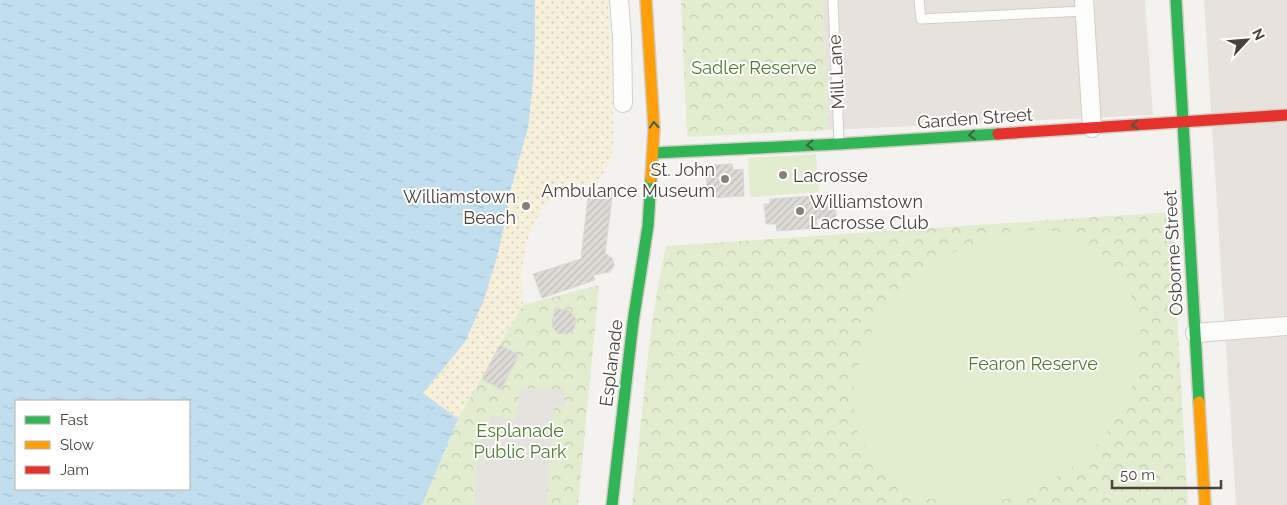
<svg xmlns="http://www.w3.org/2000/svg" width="1287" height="505" font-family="Raleway,sans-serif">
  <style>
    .residential { fill: #e7e3dc }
    .sand { fill: url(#sand-dots) }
    .park { fill: url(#park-crowns) }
    .pitch { fill: #e2eccf }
    .parking { fill: #e6e3df }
    .water { fill: url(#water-ripples); fill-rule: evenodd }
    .building { fill: url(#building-hatch); stroke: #dcd9d4 }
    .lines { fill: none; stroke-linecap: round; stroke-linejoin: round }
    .lane-casing { stroke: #d2cfcb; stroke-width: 11 }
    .street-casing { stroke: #d2cfcb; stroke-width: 20 }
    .fast-casing { stroke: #d2cfc5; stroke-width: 14 }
    .slow-casing { stroke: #d2cfc5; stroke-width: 14 }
    .jam-casing { stroke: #d2cfc5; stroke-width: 14 }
    .lane { stroke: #fdfdfc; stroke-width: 9 }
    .street { stroke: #fdfdfc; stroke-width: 18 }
    .fast { stroke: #30b455; stroke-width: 11 }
    .slow { stroke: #ff9f0a; stroke-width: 11 }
    .jam { stroke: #e5322d; stroke-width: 11 }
    .oneway { stroke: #445f40 }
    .poi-dot { fill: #868078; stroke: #fff; stroke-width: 2 }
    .labels { text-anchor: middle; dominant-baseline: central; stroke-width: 4; stroke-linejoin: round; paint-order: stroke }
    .park-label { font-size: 18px; fill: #4c7c2c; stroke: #fff }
    .street-label { font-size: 18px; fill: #4a4339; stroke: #fff }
    .poi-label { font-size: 18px; fill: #4a4339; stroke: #fff; text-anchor: end }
  </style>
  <defs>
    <pattern id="sand-dots" width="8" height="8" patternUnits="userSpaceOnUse" patternTransform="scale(1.25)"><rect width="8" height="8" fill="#f6efda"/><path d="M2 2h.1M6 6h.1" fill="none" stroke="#d4cebc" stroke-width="1.8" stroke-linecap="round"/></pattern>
    <pattern id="park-crowns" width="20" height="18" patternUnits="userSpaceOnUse" patternTransform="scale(1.25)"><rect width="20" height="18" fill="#e2eccf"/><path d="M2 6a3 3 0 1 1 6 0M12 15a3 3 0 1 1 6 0" fill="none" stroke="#c3ccb2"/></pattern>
    <pattern id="water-ripples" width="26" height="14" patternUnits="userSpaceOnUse" patternTransform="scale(1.25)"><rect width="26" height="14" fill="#c1deef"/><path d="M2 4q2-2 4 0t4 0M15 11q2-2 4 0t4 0" fill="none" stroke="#a7c0ce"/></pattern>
    <pattern id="building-hatch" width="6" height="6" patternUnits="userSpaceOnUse" patternTransform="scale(1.25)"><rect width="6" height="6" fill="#dddbd6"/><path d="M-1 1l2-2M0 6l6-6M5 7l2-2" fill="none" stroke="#bfbdb8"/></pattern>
  </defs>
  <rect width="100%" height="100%" fill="#f4f2ee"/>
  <g class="residential">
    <polygon points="823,0 1145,0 1153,115 828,130"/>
    <polygon points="1204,0 1287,0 1287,505 1236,505"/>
  </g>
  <polygon class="sand" points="535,0 608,0 614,139 611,159 597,185 581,184 568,185 556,193 540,212 527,240 521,275 523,305 458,419 422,394 465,342 484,300 497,257 504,227 508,199 528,128 533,82 535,45"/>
  <g class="park">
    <polygon points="681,0 823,0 828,130 687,137"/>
    <polygon points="1171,212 1188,505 632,505 650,338 657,292 666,246"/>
    <polygon points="599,285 578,505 422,505 458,419 523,305"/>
  </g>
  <g class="pitch">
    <polygon points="816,154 819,192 750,197 748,158"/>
    <polygon points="1042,229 1076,235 1106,257 1123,280 1137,309 1141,336 1137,374 1124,408 1104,437 1088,455 1064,473 1041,486 1012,498 984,503 955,504 922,497 897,485 872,458 858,432 852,396 861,357 878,317 906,286 943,257 995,234"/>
  </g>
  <polygon class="parking" points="520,388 565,390 565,406 554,405 546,505 474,505 480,431 488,433 490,415 515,420"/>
  <path class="water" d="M0 0H535V45L533 82 528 128 508 199 504 227 497 257 484 300 465 342 423 393 458 419 422 505H0ZM16 401H189V489H16Z"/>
  <g class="building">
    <polygon points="732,164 733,170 743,169 744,196 711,198 710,187 707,187 706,171 709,171 709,165"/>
    <polygon points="589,188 613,191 605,253 613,259 614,266 610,272 593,275 595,280 542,298 533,274 581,259"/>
    <polygon points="826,195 827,204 835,203 836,218 817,219 817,228 777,231 776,224 766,224 764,204 770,204 770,199"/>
    <polygon points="555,308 570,311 576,319 574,329 567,334 557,333 552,326"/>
    <polygon points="500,345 519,355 501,389 482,379"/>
  </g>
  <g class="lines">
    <g class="lane-casing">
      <g id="lane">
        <polyline points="833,0 839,141"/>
        <polyline points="919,0 921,19 1085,11"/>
      </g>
    </g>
    <g class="street-casing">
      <g id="street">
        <polyline points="619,0 622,38 623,103"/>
        <polyline points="1084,0 1092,128"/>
        <polyline points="1195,333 1287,326"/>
      </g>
    </g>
    <g class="fast-casing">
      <g id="fast">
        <polyline points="1176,0 1199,402"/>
        <polyline points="653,153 839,144 998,134"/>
        <polyline points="612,505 633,322 648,226 651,178"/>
      </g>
    </g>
    <g class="slow-casing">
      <g id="slow">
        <polyline points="646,0 654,129 651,178"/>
        <polyline points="1199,402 1205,505"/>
      </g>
    </g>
    <g class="jam-casing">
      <polyline id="jam" points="998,134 1287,115"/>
    </g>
    <use href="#lane" class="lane"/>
    <use href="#street" class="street"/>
    <use href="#fast" class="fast"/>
    <use href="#slow" class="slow"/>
    <use href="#jam" class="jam"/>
  </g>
  <defs><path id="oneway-chevron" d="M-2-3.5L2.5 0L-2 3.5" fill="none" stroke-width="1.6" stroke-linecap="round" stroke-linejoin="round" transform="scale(1.25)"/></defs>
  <g class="oneway">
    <use href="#oneway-chevron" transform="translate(654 125) rotate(-93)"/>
    <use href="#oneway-chevron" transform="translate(1135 125) rotate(177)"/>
    <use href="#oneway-chevron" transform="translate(972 135) rotate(176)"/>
    <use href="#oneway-chevron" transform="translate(810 145) rotate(177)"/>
  </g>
  <g class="poi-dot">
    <circle cx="783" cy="175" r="5"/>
    <circle cx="725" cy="179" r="5"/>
    <circle cx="526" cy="206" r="5"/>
    <circle cx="800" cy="211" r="5"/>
  </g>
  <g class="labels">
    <g class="park-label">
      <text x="754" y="67">Sadler Reserve</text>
      <text x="1033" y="363">Fearon Reserve</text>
      <text x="520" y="430">Esplanade<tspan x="520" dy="21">Public Park</tspan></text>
    </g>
    <g class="street-label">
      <text transform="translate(836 72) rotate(-93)">Mill Lane</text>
      <text transform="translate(975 118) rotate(-4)">Garden Street</text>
      <text transform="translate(1173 253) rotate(-93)">Osborne Street</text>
      <text transform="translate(611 363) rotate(-83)">Esplanade</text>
    </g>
    <g class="poi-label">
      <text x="715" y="169">St. John<tspan x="715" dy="21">Ambulance Museum</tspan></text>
      <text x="793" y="175" text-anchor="start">Lacrosse</text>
      <text x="516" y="196">Williamstown<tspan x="516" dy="21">Beach</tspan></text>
      <text x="810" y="201" text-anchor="start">Williamstown<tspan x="810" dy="21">Lacrosse Club</tspan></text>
    </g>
  </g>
  <rect x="15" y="400" width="175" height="90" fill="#ffffff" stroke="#b7b4b0"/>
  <rect x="25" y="416" width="25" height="8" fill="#30b455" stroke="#b7b4b0"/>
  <text x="60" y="425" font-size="15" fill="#4a4339">Fast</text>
  <rect x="25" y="441" width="25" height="8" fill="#ff9f0a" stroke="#b7b4b0"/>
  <text x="60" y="450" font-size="15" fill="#4a4339">Slow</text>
  <rect x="25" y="466" width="25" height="8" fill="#e5322d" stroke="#b7b4b0"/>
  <text x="60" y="475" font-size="15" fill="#4a4339">Jam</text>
  <g transform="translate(1247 40) rotate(64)" stroke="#ffffff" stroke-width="4" paint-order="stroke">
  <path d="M0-4L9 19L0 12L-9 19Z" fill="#4a4339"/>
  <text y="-8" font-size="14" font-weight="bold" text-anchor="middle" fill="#4a4339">N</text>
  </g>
  <path d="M1112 480v8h109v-8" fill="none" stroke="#4a4339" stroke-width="2.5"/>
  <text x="1120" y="480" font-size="15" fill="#4a4339" stroke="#ffffff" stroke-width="4" paint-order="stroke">50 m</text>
</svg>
